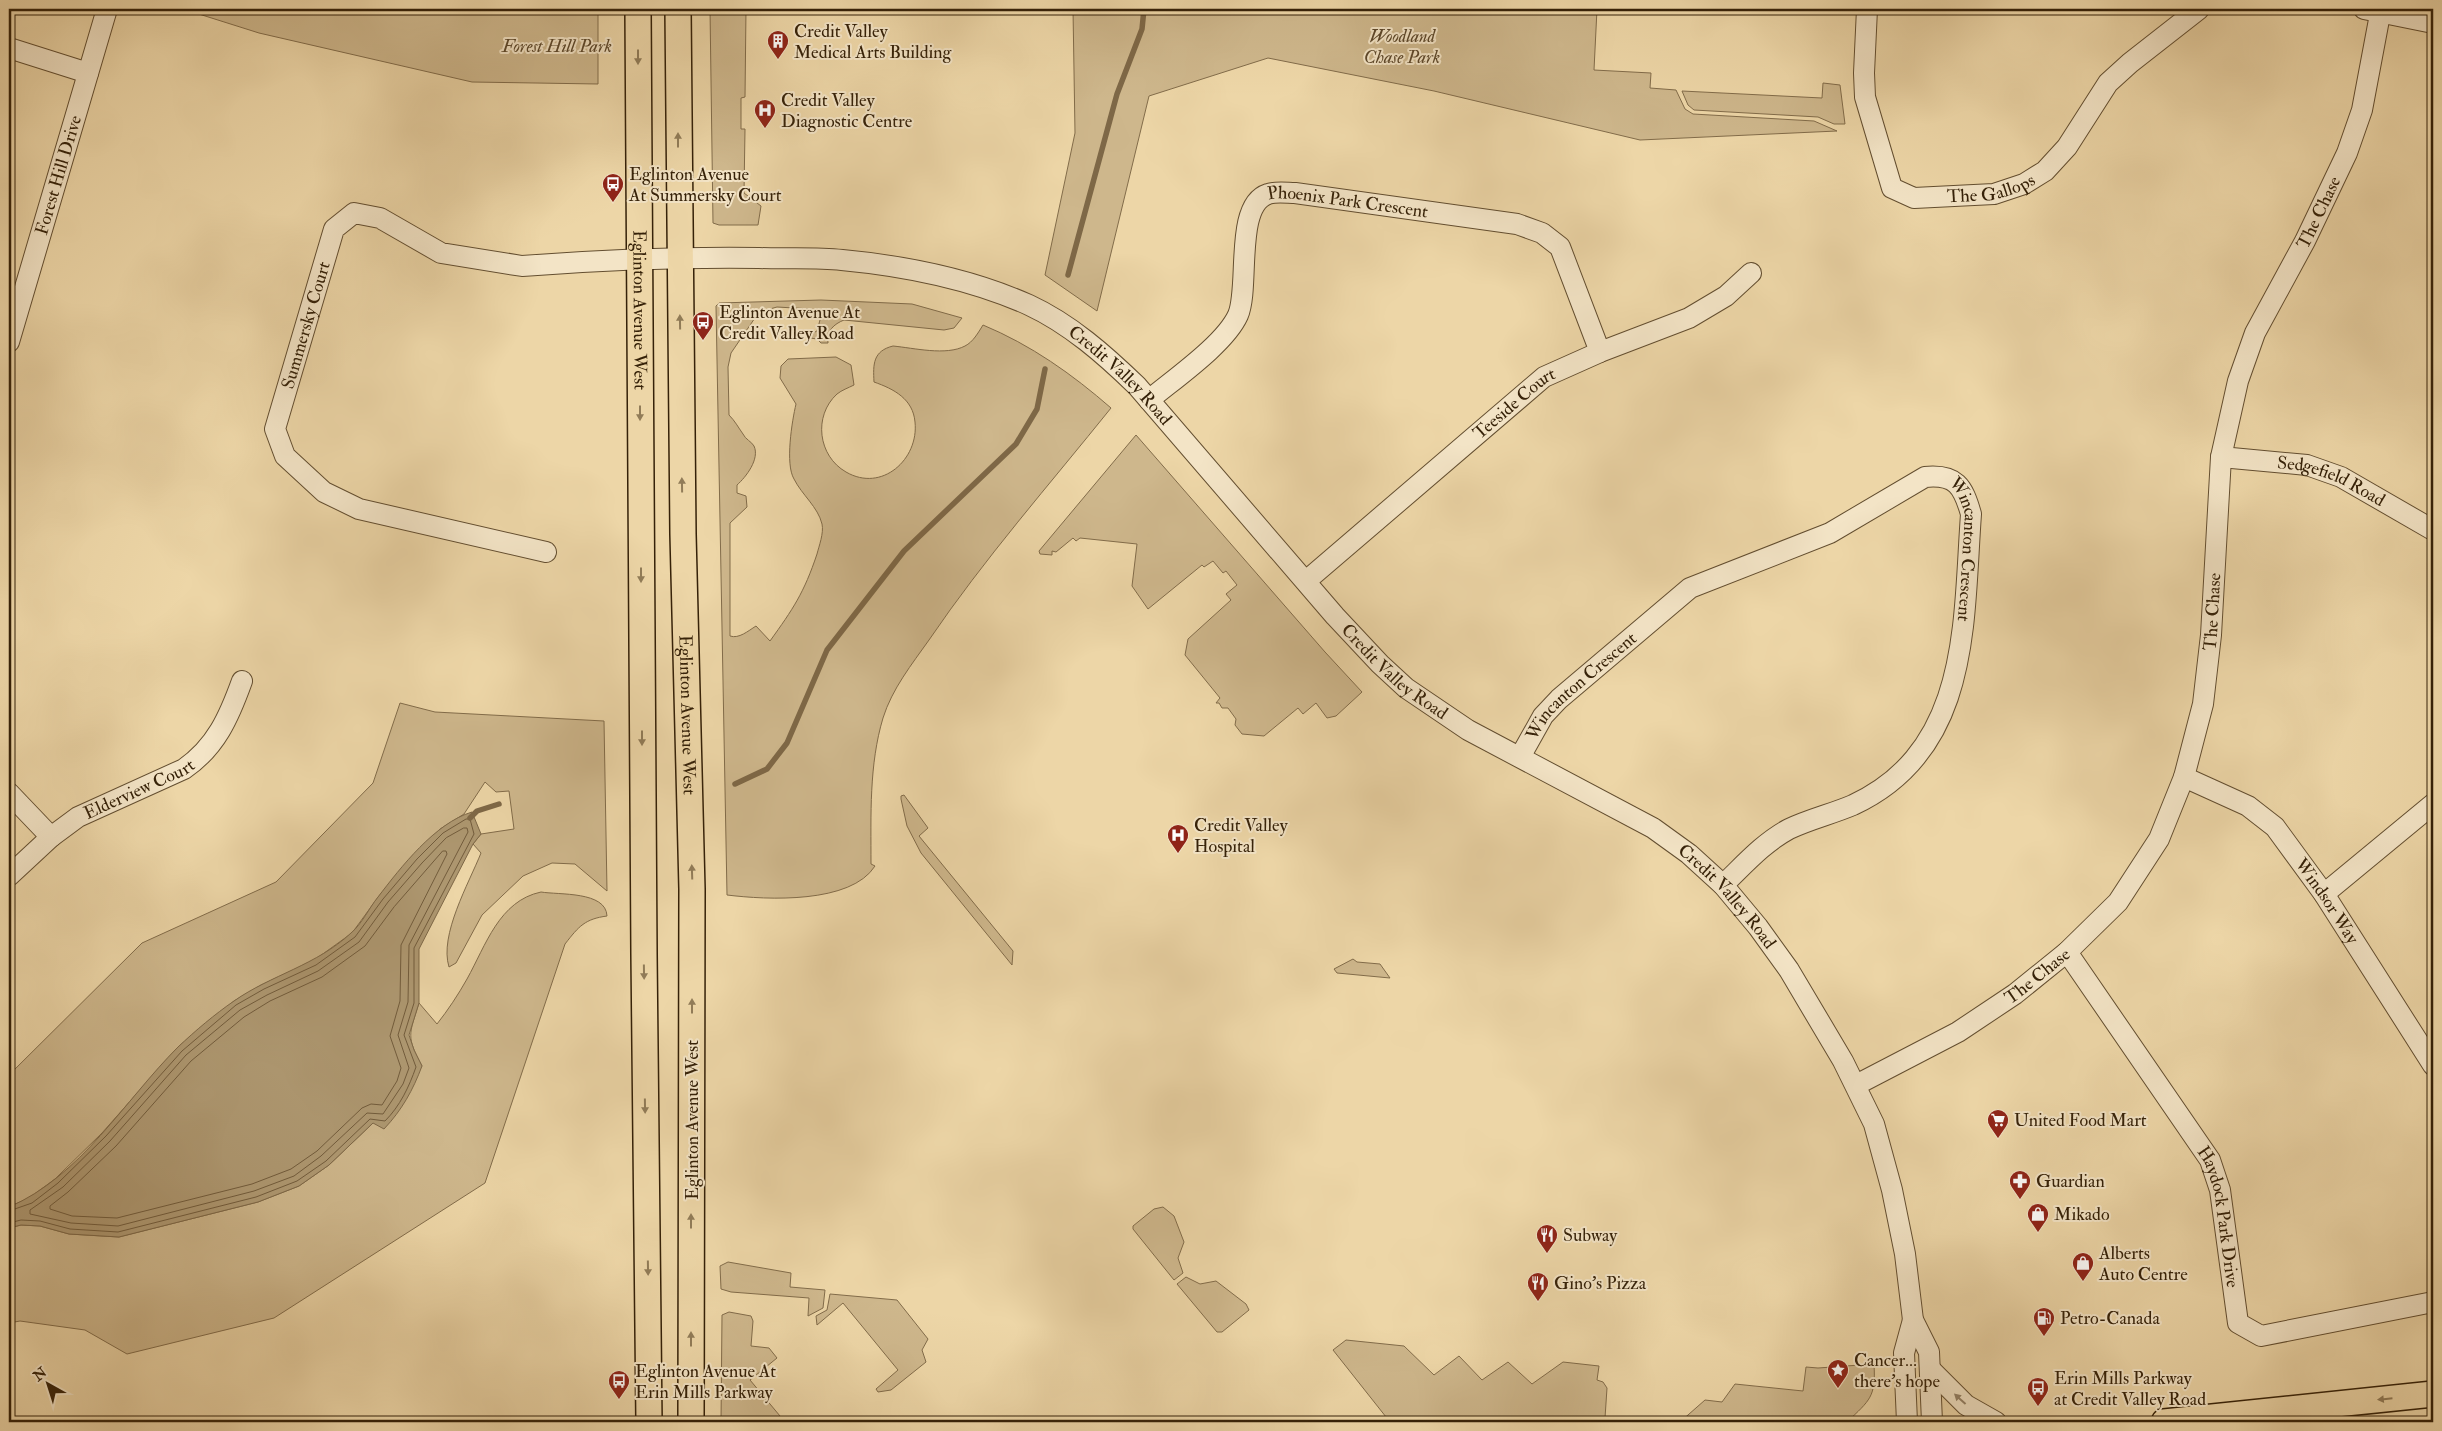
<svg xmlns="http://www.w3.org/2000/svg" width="2442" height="1431" font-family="'IM FELL Double Pica',serif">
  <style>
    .green { fill: #ceb78c; stroke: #826c4a }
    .water { fill: #ae9871; stroke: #7e6847 }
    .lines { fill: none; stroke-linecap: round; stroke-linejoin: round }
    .shore { stroke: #725c3c; stroke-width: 1 }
    .stream { stroke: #7e6847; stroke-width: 5.5 }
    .minor-casing { stroke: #634e30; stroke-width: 22 }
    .major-casing { stroke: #352108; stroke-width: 28 }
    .minor { stroke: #f3e4c6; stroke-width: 20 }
    .major { stroke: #edd6a7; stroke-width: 25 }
    .oneway { fill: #917c58 }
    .oneway2 { fill: #948267 }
    .labels { text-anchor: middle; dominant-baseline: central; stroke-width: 4; stroke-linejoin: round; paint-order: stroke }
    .poi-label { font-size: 18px; fill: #352108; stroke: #f3e4c6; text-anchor: start }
    .park-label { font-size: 18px; font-style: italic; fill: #5b4629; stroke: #f3e4c6 }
    .street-label { font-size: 18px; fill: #352108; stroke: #f3e4c6 }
  </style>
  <rect width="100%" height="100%" fill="#edd6a7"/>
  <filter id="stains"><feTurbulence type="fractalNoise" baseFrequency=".004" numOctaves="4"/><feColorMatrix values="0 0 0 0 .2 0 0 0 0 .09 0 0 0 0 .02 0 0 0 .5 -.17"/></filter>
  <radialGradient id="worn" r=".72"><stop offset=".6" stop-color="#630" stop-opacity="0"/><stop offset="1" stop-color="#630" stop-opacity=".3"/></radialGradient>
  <g class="green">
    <polygon points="183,9 598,9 598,84 472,82 259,33"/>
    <polygon points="710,9 746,9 745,97 741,98 741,129 745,129 744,193 761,206 758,225 719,225 713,223"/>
    <polygon points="1073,9 1597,9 1594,70 1651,73 1650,88 1676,90 1685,109 1693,114 1814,121 1837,131 1640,140 1434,91 1268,58 1149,96 1097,311 1045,275 1075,133"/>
    <polygon points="1823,83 1840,85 1845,124 1834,124 1818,117 1694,110 1688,105 1682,91 1822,98"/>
    <path d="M821 300 912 304 962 318 954 328 944 330 844 320C834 324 826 331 828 343H821L817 339 810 338 811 334 817 331 820 320 811 309 777 307 759 312 731 353 728 367 729 415C735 421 738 427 743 434 745 439 752 442 754 446 760 459 746 477 737 485V493L746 496 747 507 730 523V636C739 639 748 631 756 626L770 641C793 609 804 593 817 554 819 546 824 533 822 524 818 507 802 495 794 479 785 464 792 421 796 404L780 378 781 366 788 359 836 357 851 365 854 385C848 388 842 390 837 394 813 416 818 456 846 472 882 493 919 459 915 422 913 399 894 389 874 382 873 364 873 351 893 346 914 348 946 356 965 346 973 342 978 333 983 325 1031 345 1072 374 1111 408 1050 484 984 559 929 640 912 664 892 689 883 718 869 765 871 815 871 864L875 866C851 904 767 900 727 895L716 306 719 303Z"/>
    <polygon points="1136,435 1325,652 1362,692 1336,716 1327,718 1316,703 1303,714 1298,708 1264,736 1242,734 1235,725 1236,719 1228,708 1222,708 1219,703 1216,703 1220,698 1185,655 1188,639 1231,600 1226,594 1237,585 1226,571 1223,573 1213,561 1204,567 1202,565 1148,609 1132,586 1137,544 1080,538 1076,541 1073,538 1056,552 1052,551 1052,555 1040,554 1039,551"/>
    <path d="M400 703 435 712 604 721 607 891 575 864 552 863 523 876 482 915 456 963 449 967C439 935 469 883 481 853L473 844 481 834 514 829 509 791 496 792 485 782 464 814 440 829 413 856 379 896 352 933 313 961 261 985 234 1001 178 1047 102 1133 55 1179 29 1198 9 1207V1075L142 943 276 882 373 783Z"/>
    <polygon points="904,795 928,828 919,836 1013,951 1012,965 921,853 907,826 901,799 901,796"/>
    <path d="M541 892C559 895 606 891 607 916 585 919 579 926 565 944L485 1183 274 1318 127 1354 85 1330 20 1321 9 1323V1228L21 1225 40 1226 69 1234 119 1237 258 1202 299 1186 329 1165 373 1123 422 1066C406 1036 409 1035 419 1003L437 1024C448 1010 458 995 467 979 486 945 499 901 541 892Z"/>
    <polygon points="1353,959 1357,962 1380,964 1390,978 1337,973 1334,969"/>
    <polygon points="1163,1207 1174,1216 1184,1242 1178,1258 1183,1273 1174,1280 1133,1229 1133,1226 1154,1209"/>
    <polygon points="728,1262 791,1273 790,1287 825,1290 823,1308 808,1316 809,1298 731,1292 721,1289 720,1266"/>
    <polygon points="1186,1277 1200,1284 1216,1281 1246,1304 1249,1310 1222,1332 1217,1332 1177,1284"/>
    <polygon points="830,1294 897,1300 928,1339 922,1350 926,1362 891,1390 878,1392 876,1389 898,1370 843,1303 817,1325 816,1316 827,1310"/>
    <polygon points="729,1312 751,1316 753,1321 751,1346 769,1348 777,1358 750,1380 785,1422 721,1422 722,1315"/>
    <polygon points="1346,1340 1404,1346 1434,1375 1459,1356 1482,1380 1508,1362 1532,1384 1563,1362 1599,1366 1597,1380 1603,1382 1607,1388 1605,1418 1643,1422 1390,1422 1333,1350"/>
    <path d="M1874 1364C1876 1397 1870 1400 1847 1422H1680L1705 1400 1722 1402 1735 1384 1803 1391 1806 1367 1818 1368Z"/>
  </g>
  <path class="water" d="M472 812 481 834 473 844 419 949V1003L409 1035 414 1050 422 1066C413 1090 402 1110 384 1129L373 1123 329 1165 299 1186 258 1202 119 1237 69 1234 40 1226 21 1225 9 1228V1207C80 1177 125 1100 178 1047 195 1031 215 1014 234 1001 271 975 317 965 351 933 362 924 369 908 378 897 401 867 435 823 472 812Z"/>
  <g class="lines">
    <g class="shore">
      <polygon points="464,828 467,828 468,832 409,945 408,1002 398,1035 409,1068 403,1084 383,1114 367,1113 321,1156 294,1176 254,1191 118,1226 71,1223 30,1214 30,1210 63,1187 110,1141 186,1055 240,1010 267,995 318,971 359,942 388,902 422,863 446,838"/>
      <polygon points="443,851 446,851 447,854 401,945 400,1001 390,1036 401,1068 397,1081 382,1105 371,1104 362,1108 317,1151 291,1169 252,1184 117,1218 72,1216 50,1209 50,1206 68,1192 116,1146 191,1061 244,1017 270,1001 322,977 365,946 394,907"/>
      <path d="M9 1211 32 1203 58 1183 106 1136 182 1051 236 1005 264 989 316 965 355 937 383 899 417 859 443 833 466 819H470L474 834 414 948V1003L404 1035 416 1067C409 1087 400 1106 385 1121L370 1119 326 1161 297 1181 256 1197 118 1232 70 1229 40 1221 21 1220 9 1223"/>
    </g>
    <g class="stream">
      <polyline points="1068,275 1117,94 1142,29 1144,9"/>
      <polyline points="735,784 767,769 787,743 827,650 904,551 1016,444 1037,409 1045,369"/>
      <polyline points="470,818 477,811 499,804"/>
    </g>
    <g class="minor-casing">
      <g id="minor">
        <path id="s1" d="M1867 9 1864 73 1865 97 1892 188 1914 198 1994 194 2024 184 2045 171 2067 147 2108 83 2130 63 2199 9"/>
        <polyline points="2364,9 2433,23"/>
        <polyline points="9,48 88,73"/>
        <path id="s2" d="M9 342 107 9"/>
        <path id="s3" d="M1149 400C1174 379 1225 344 1238 315 1250 287 1234 205 1268 194 1276 191 1288 193 1295 193L1517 224 1542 233 1560 247 1600 352"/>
        <path id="s4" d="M2221 457 2307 465 2341 477 2433 530"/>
        <path id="s5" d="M546 552 359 509 324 492 285 456 275 429 334 229 354 213 380 218 441 253 522 266C601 260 680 257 759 258 787 259 815 257 842 260 906 266 971 279 1029 305 1070 324 1105 355 1137 386L1335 616 1380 664 1406 688 1468 730 1653 828 1689 854 1723 885 1758 927 1789 970 1843 1061 1874 1124 1892 1190 1905 1254 1913 1320 1929 1352 1932 1422"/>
        <path id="s6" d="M1306 581 1544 377 1600 352 1689 318 1726 296 1751 273"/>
        <path id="s7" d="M1520 757 1543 716 1559 699 1690 588 1830 533 1925 477C1956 474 1963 486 1971 514 1963 623 1971 750 1853 805 1832 814 1810 819 1789 829 1763 843 1744 865 1723 885"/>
        <path id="s8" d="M2184 777 2248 806 2275 827 2324 894 2433 1065"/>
        <polyline points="9,793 51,837"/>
        <path id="s9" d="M9 876 51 837 78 817 184 769C216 747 229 717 242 681"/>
        <polyline points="2324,894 2433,804"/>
        <path id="s10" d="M2067 952 2210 1160 2220 1190 2238 1323 2261 1336 2433 1302"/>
        <path id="s11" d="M1856 1085 1958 1032 2015 994 2067 952 2118 902 2159 839 2184 777 2203 704 2211 635 2221 457 2238 381 2255 333 2305 241 2347 153 2362 110 2381 9"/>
        <polyline points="1930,1369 1966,1405 1996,1422"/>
        <polyline points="1907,1422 1904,1353 1913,1320"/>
      </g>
    </g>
    <g class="major-casing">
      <g id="major">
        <path id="s12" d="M638 9 644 954 649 1422"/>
        <path id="s13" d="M678 9 683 534 692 889 691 1422"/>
        <polyline points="2164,1422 2433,1394"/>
      </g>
    </g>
    <use href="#minor" class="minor"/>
    <use href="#major" class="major"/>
  </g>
  <defs><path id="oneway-solid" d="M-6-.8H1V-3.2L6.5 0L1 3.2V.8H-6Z" transform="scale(1.25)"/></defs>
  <g class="oneway">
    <use href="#oneway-solid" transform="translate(638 57) rotate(90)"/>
    <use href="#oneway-solid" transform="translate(678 140) rotate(-90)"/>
    <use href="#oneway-solid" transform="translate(680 322) rotate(-91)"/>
    <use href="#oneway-solid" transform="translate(640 413) rotate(90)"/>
    <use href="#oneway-solid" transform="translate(682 485) rotate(-91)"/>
    <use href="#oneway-solid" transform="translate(641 575) rotate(90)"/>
    <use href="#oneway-solid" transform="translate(642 738) rotate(90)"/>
    <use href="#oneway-solid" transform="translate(692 872) rotate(-92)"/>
    <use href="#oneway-solid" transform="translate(644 972) rotate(89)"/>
    <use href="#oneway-solid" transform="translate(692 1006) rotate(-90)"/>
    <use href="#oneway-solid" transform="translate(645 1106) rotate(89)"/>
    <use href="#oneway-solid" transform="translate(691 1221) rotate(-90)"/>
    <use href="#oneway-solid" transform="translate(648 1268) rotate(89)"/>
    <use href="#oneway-solid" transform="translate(691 1339) rotate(-90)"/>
    <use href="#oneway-solid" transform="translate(2385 1399) rotate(174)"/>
  </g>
  <use class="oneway2" href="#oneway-solid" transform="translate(1960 1399) rotate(-138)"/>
  <defs>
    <g id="building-pin" transform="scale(1.125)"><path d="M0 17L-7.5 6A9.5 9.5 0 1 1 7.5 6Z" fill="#8f2418" stroke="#f3e4c6"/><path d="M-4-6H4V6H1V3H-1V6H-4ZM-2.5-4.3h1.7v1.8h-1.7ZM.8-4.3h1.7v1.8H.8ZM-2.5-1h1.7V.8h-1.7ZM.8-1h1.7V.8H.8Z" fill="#fff"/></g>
    <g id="hospital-pin" transform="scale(1.125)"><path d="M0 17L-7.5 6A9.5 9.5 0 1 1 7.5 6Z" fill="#8f2418" stroke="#f3e4c6"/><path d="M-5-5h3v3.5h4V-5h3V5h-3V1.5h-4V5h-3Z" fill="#fff"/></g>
    <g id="bus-pin" transform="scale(1.125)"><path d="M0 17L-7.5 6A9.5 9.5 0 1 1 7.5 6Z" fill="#8f2418" stroke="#f3e4c6"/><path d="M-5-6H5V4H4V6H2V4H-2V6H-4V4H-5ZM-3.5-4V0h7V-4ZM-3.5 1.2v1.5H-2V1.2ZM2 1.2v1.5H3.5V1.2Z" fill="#fff"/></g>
    <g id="supermarket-pin" transform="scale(1.125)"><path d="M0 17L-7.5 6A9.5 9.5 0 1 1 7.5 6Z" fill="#8f2418" stroke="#f3e4c6"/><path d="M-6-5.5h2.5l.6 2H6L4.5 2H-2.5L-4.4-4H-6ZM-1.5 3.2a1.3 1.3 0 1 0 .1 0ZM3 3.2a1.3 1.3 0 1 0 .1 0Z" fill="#fff"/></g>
    <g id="pharmacy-pin" transform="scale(1.125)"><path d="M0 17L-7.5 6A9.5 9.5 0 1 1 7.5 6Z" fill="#8f2418" stroke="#f3e4c6"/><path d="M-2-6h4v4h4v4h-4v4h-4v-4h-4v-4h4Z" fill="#fff"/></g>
    <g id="shop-pin" transform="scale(1.125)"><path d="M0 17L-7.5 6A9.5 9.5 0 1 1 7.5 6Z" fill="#8f2418" stroke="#f3e4c6"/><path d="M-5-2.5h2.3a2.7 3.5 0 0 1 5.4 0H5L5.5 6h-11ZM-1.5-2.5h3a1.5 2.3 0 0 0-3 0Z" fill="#fff"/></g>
    <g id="restaurant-pin" transform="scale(1.125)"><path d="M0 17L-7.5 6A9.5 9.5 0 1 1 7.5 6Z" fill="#8f2418" stroke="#f3e4c6"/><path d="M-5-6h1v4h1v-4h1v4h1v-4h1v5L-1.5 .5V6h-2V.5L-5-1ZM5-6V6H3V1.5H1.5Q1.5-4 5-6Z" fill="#fff"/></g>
    <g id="fuel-pin" transform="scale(1.125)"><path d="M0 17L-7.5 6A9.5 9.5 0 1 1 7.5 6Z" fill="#8f2418" stroke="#f3e4c6"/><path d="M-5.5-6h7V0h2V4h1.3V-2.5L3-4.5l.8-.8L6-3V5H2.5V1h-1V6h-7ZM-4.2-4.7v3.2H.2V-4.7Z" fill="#fff"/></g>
    <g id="sight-pin" transform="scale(1.125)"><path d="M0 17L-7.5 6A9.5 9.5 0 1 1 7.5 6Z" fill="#8f2418" stroke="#f3e4c6"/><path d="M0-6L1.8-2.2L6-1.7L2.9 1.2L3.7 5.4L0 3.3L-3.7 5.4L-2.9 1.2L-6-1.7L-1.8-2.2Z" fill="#fff"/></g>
  </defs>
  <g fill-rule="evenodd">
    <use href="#building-pin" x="778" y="41"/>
    <use href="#hospital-pin" x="765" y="110"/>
    <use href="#bus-pin" x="613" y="184"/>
    <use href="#bus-pin" x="703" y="322"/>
    <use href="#hospital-pin" x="1178" y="835"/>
    <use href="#supermarket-pin" x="1998" y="1120"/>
    <use href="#pharmacy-pin" x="2020" y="1181"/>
    <use href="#shop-pin" x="2038" y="1214"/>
    <use href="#restaurant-pin" x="1547" y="1235"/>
    <use href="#shop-pin" x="2083" y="1263"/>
    <use href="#restaurant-pin" x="1538" y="1283"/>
    <use href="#fuel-pin" x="2044" y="1318"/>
    <use href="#sight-pin" x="1838" y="1370"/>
    <use href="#bus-pin" x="619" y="1381"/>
    <use href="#bus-pin" x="2038" y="1388"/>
  </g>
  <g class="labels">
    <g class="poi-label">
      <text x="794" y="31">Credit Valley<tspan x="794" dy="21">Medical Arts Building</tspan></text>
      <text x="781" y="100">Credit Valley<tspan x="781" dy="21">Diagnostic Centre</tspan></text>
      <text x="629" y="174">Eglinton Avenue<tspan x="629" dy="21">At Summersky Court</tspan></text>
      <text x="719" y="312">Eglinton Avenue At<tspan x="719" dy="21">Credit Valley Road</tspan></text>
      <text x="1194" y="825">Credit Valley<tspan x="1194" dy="21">Hospital</tspan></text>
      <text x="2014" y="1120">United Food Mart</text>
      <text x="2036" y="1181">Guardian</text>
      <text x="2054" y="1214">Mikado</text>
      <text x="1563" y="1235">Subway</text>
      <text x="2099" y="1253">Alberts<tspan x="2099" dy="21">Auto Centre</tspan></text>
      <text x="1554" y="1283">Gino's Pizza</text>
      <text x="2060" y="1318">Petro-Canada</text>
      <text x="1854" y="1360">Cancer…<tspan x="1854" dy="21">there’s hope</tspan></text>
      <text x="635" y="1371">Eglinton Avenue At<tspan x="635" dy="21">Erin Mills Parkway</tspan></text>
      <text x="2054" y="1378">Erin Mills Parkway<tspan x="2054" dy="21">at Credit Valley Road</tspan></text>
    </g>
    <g class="park-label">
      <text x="1402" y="36">Woodland<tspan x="1402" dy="21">Chase Park</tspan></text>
      <text x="557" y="46">Forest Hill Park</text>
    </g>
    <g class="street-label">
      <text stroke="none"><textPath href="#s2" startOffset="174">Forest Hill Drive</textPath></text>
      <text stroke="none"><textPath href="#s1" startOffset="285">The Gallops</textPath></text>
      <text stroke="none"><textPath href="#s3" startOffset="334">Phoenix Park Crescent</textPath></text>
      <text stroke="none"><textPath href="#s11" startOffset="1052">The Chase</textPath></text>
      <text stroke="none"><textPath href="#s12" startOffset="301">Eglinton Avenue West</textPath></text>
      <text stroke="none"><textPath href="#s5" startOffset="421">Summersky Court</textPath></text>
      <text stroke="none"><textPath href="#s5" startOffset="1355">Credit Valley Road</textPath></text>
      <text stroke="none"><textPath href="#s6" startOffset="274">Teeside Court</textPath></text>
      <text stroke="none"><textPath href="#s4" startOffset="114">Sedgefield Road</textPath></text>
      <text stroke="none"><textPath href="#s7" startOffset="604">Wincanton Crescent</textPath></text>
      <text stroke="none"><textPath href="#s11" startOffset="632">The Chase</textPath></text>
      <text stroke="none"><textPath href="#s5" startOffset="1760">Credit Valley Road</textPath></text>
      <text stroke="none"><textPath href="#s7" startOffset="95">Wincanton Crescent</textPath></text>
      <text stroke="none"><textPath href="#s13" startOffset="706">Eglinton Avenue West</textPath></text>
      <text stroke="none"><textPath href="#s9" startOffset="158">Elderview Court</textPath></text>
      <text stroke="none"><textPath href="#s5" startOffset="2165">Credit Valley Road</textPath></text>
      <text stroke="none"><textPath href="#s8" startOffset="195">Windsor Way</textPath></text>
      <text stroke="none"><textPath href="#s11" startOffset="212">The Chase</textPath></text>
      <text transform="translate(692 1120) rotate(-90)">Eglinton Avenue West</text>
      <text stroke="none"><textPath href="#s10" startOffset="310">Haydock Park Drive</textPath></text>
    </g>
  </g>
  <rect width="2442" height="1431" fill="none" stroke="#edd6a7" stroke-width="30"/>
  <rect x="10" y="10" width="2422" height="1411" fill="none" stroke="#352108" stroke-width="2.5"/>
  <rect x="15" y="15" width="2412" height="1401" fill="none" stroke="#352108"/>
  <g transform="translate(48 1384) rotate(321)" stroke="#f3e4c6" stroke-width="4" paint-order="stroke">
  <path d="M0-4L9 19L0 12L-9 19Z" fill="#352108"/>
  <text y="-8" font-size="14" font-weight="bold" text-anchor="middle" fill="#352108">N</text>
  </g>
  <rect width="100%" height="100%" filter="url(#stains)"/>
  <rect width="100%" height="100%" fill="url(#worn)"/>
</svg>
